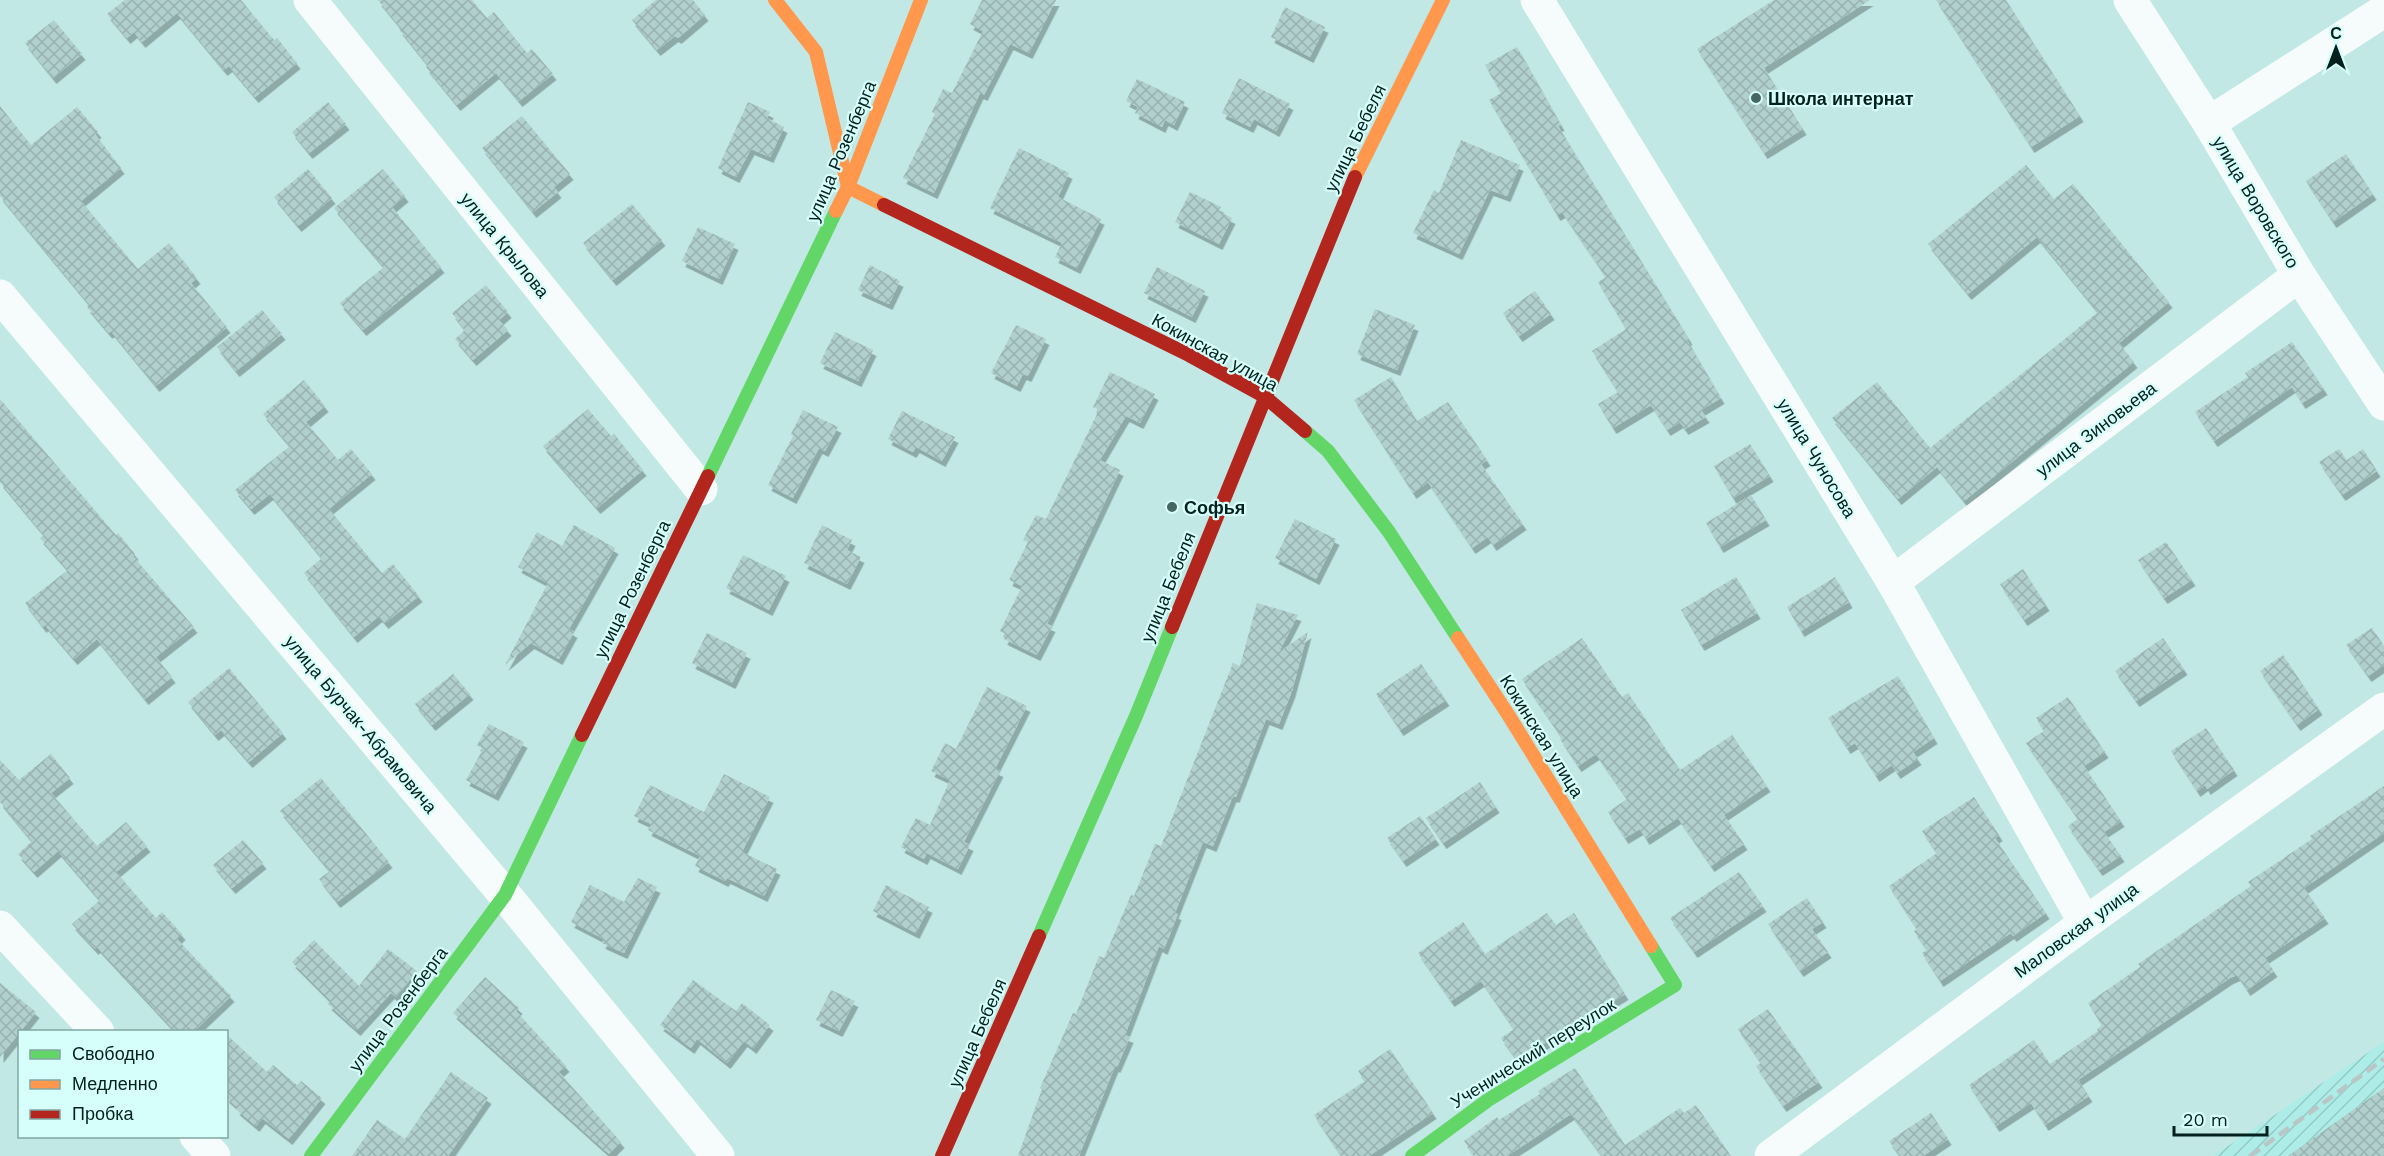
<svg xmlns="http://www.w3.org/2000/svg" width="2384" height="1156" font-family="'Work Sans',sans-serif">
  <style>
    .industrial { fill: url(#industrial-furrows) }
    .building { fill: url(#building-cross-hatch); filter: url(#shadow) }
    .lines { fill: none; stroke-linecap: round; stroke-linejoin: round }
    .street { stroke: #f6fcfb; stroke-width: 33 }
    .fast { stroke: #63d668; stroke-width: 14 }
    .slow { stroke: #ff974d; stroke-width: 14 }
    .jam { stroke: #b3261e; stroke-width: 14 }
    .rail { stroke: #bac6c5; stroke-width: 4.5; stroke-dasharray: 12 6; stroke-linecap: butt }
    .poi-dot { fill: #456663; stroke: #d6fffb; stroke-width: 2 }
    .labels { text-anchor: middle; dominant-baseline: central; stroke-width: 4.5; stroke-linejoin: round; paint-order: stroke }
    .poi-label { font-size: 18px; font-weight: bold; fill: #02201e; stroke: #d6fffb; text-anchor: start }
    .street-label { font-size: 18px; fill: #02201e; stroke: #d6fffb }
  </style>
  <defs>
    <pattern id="industrial-furrows" width="10" height="10" patternUnits="userSpaceOnUse" patternTransform="scale(1.5)"><rect width="10" height="10" fill="#adece7"/><path d="M-1 1l2-2M0 10L10 0M9 11l2-2" fill="none" stroke="#93cac6"/></pattern>
    <pattern id="building-cross-hatch" width="8" height="8" patternUnits="userSpaceOnUse" patternTransform="scale(1.5)"><rect width="8" height="8" fill="#b1d0cd"/><path d="M0 0l8 8M0 8l8-8" fill="none" stroke="#97b2b0"/></pattern>
    <filter id="shadow"><feDropShadow dx="3.5" dy="6" stdDeviation="0" flood-color="#0004"/></filter>
  </defs>
  <rect width="100%" height="100%" fill="#c1e8e4"/>
  <polygon class="industrial" points="2384,1042 2384,1156 2213,1156"/>
  <g class="building">
    <polygon points="125,0 241,0 274,40 277,38 297,63 255,97 229,66 224,70 177,13 142,42 134,32 127,38 107,14"/>
    <polygon points="378,0 472,0 487,18 494,12 527,53 532,49 553,74 519,101 496,73 457,105 426,67 428,65 399,29 401,28"/>
    <polygon points="656,0 693,0 705,15 678,38 675,36 657,50 632,20"/>
    <polygon points="982,0 1056,0 1029,53 1010,44 984,95 980,93 934,193 903,178 935,114 932,112 943,89 952,93 983,31 970,24"/>
    <polygon points="1774,0 1870,0 1764,68 1803,129 1764,153 1697,49"/>
    <polygon points="1936,0 2006,0 2080,116 2031,147"/>
    <polygon points="1285,7 1325,27 1310,57 1271,37"/>
    <polygon points="54,20 82,54 53,78 25,43"/>
    <polygon points="1517,47 1561,125 1558,126 1689,339 1687,340 1721,398 1701,410 1706,417 1685,429 1680,422 1667,430 1651,405 1613,428 1598,404 1618,392 1592,351 1626,329 1598,282 1606,277 1562,212 1557,215 1489,100 1501,93 1485,65"/>
    <polygon points="1239,78 1290,104 1276,131 1254,119 1250,127 1222,113"/>
    <polygon points="1137,79 1185,102 1174,125 1165,120 1162,127 1135,113 1138,107 1126,101"/>
    <polygon points="328,102 346,124 309,153 292,132"/>
    <polygon points="748,102 770,112 767,118 784,127 770,157 751,149 736,177 718,168"/>
    <polygon points="0,106 31,145 77,107 98,132 95,134 121,168 81,201 138,269 169,243 197,278 191,283 227,327 156,386 111,331 109,333 87,307 89,304 0,196"/>
    <polygon points="522,116 570,174 554,187 558,192 533,212 482,148"/>
    <polygon points="1461,140 1520,165 1507,196 1490,190 1459,254 1413,233 1434,190 1439,193"/>
    <polygon points="1019,148 1069,173 1058,197 1101,219 1077,268 1055,257 1062,243 990,208"/>
    <polygon points="2346,154 2373,194 2333,222 2306,181"/>
    <polygon points="2026,165 2054,199 2073,184 2169,302 2119,343 2134,362 1964,501 1937,467 1898,499 1832,418 1877,382 1930,448 2098,312 2037,237 1968,294 1928,244"/>
    <polygon points="308,169 332,198 298,226 274,197"/>
    <polygon points="383,169 405,196 392,207 441,267 363,330 340,303 384,267 334,208"/>
    <polygon points="1190,192 1221,207 1218,211 1232,218 1219,244 1175,222"/>
    <polygon points="632,204 662,240 613,280 583,243"/>
    <polygon points="698,227 735,244 719,279 682,261"/>
    <polygon points="870,265 900,281 889,304 858,290"/>
    <polygon points="1157,267 1205,291 1192,317 1144,293"/>
    <polygon points="486,285 508,312 499,320 508,330 473,360 455,339 465,330 452,313"/>
    <polygon points="1535,291 1551,314 1519,336 1503,313"/>
    <polygon points="1375,309 1415,325 1397,370 1357,354"/>
    <polygon points="262,310 282,334 236,371 217,347"/>
    <polygon points="1016,325 1046,339 1028,376 1023,374 1017,386 991,373"/>
    <polygon points="835,332 873,350 858,381 820,363"/>
    <polygon points="2292,342 2324,389 2302,403 2292,387 2214,441 2195,412 2248,377 2245,373"/>
    <polygon points="1110,372 1155,394 1140,423 1126,416 1100,460 1120,470 1047,624 1052,626 1037,655 1004,639 1006,634 1000,631 1022,586 1009,580 1028,542 1023,540 1036,515 1046,519 1099,410 1093,407"/>
    <polygon points="1391,377 1417,421 1448,402 1487,460 1481,464 1523,524 1493,545 1488,537 1472,548 1428,482 1413,493 1354,400"/>
    <polygon points="304,380 325,406 306,422 338,460 351,449 372,474 329,509 382,573 393,564 419,596 385,623 379,616 354,637 304,573 322,558 270,494 251,509 235,490 290,446 263,414"/>
    <polygon points="0,399 116,535 118,533 135,554 133,556 194,627 156,657 172,677 145,699 97,639 74,659 45,625 43,627 25,603 68,570 40,538 44,535 0,482"/>
    <polygon points="588,409 611,436 614,434 643,470 597,508 543,446"/>
    <polygon points="803,410 838,427 825,451 819,448 793,498 768,485 793,436 791,434"/>
    <polygon points="902,411 955,437 942,461 916,447 913,452 888,439"/>
    <polygon points="1750,444 1770,476 1733,498 1714,466"/>
    <polygon points="2339,449 2347,460 2363,449 2377,471 2342,495 2319,462"/>
    <polygon points="1751,495 1766,520 1720,547 1706,523"/>
    <polygon points="1295,519 1336,539 1316,579 1275,558"/>
    <polygon points="574,525 615,548 569,629 574,632 559,659 531,643 505,665 548,583 518,567 537,532 562,546"/>
    <polygon points="822,525 852,540 847,550 861,557 847,584 804,563"/>
    <polygon points="2166,542 2192,580 2164,598 2138,560"/>
    <polygon points="743,555 786,576 769,610 726,588"/>
    <polygon points="2023,569 2046,605 2024,620 2000,584"/>
    <polygon points="1736,577 1757,613 1701,645 1681,610"/>
    <polygon points="1835,577 1849,602 1801,631 1787,607"/>
    <polygon points="1257,603 1298,615 1279,652 1308,632 1292,691 1279,724 1266,719 1236,797 1233,796 1213,846 1203,842 1175,913 1178,914 1164,949 1159,946 1125,1035 1130,1037 1117,1067 1115,1066 1079,1156 1018,1156 1042,1089 1040,1088 1073,1013 1076,1014 1099,956 1104,958 1131,895 1134,896 1155,844 1161,846 1233,663 1240,666"/>
    <polygon points="2372,628 2384,646 2384,665 2368,676 2346,645"/>
    <polygon points="707,633 747,653 732,683 692,663"/>
    <polygon points="1582,638 1622,697 1628,693 1680,770 1732,735 1767,786 1724,815 1744,844 1711,866 1678,818 1646,839 1640,829 1625,838 1608,812 1627,799 1596,754 1578,766 1560,739 1562,738 1522,679"/>
    <polygon points="2163,638 2184,669 2136,701 2115,671"/>
    <polygon points="2283,655 2319,709 2297,725 2260,671"/>
    <polygon points="1421,664 1446,700 1400,730 1376,694"/>
    <polygon points="229,668 283,733 249,762 221,730 215,735 188,702"/>
    <polygon points="453,674 470,694 432,725 415,704"/>
    <polygon points="1898,676 1934,738 1913,752 1918,759 1897,773 1892,765 1876,776 1855,743 1847,748 1828,718"/>
    <polygon points="987,687 1027,706 995,769 1000,771 964,842 970,845 958,869 927,853 924,859 901,847 916,818 930,825 950,780 931,771 945,743 956,749"/>
    <polygon points="2068,697 2105,752 2084,766 2121,821 2104,832 2121,856 2099,870 2068,826 2078,819 2026,743 2044,731 2036,718"/>
    <polygon points="489,724 524,742 495,795 466,780 483,749 477,745"/>
    <polygon points="2206,728 2234,770 2207,789 2205,785 2197,791 2171,751"/>
    <polygon points="51,754 70,778 51,793 97,846 126,822 147,846 116,872 156,918 162,912 182,934 177,939 231,996 193,1032 176,1032 97,947 95,949 72,924 100,900 58,851 34,872 18,854 32,841 0,802 0,760 19,780"/>
    <polygon points="724,774 770,797 742,852 777,869 764,896 727,878 725,881 695,866 700,856 648,830 651,824 634,816 650,785 704,812"/>
    <polygon points="321,778 389,862 337,902 319,879 330,871 280,811"/>
    <polygon points="1480,782 1496,807 1443,843 1426,818"/>
    <polygon points="2384,786 2384,833 2304,888 2325,918 2265,958 2274,971 2247,990 2237,975 2230,978 2078,1080 2089,1096 2045,1125 2031,1103 1996,1126 1969,1085 2034,1040 2050,1064 2098,1031 2097,1029 2102,1025 2088,1003 2140,967 2138,964 2251,886 2248,882 2312,839 2310,836"/>
    <polygon points="1974,797 1999,835 1995,838 2046,913 2013,936 2011,933 1940,981 1922,953 1927,950 1914,931 1917,929 1889,886 1937,853 1922,831"/>
    <polygon points="1420,816 1436,839 1403,861 1387,838"/>
    <polygon points="243,840 263,863 232,888 213,865"/>
    <polygon points="1739,872 1763,906 1694,952 1670,918"/>
    <polygon points="638,878 657,887 624,953 602,943 604,939 571,922 590,885 624,902"/>
    <polygon points="886,885 929,907 916,933 873,911"/>
    <polygon points="1807,898 1823,922 1812,929 1828,952 1800,971 1768,924"/>
    <polygon points="1547,913 1556,925 1574,913 1625,994 1517,1060 1501,1038 1514,1029 1481,981 1451,1001 1418,953 1463,922 1485,954"/>
    <polygon points="314,940 359,986 388,949 417,971 396,997 391,993 357,1030 328,1004 331,1001 292,962"/>
    <polygon points="485,977 519,1008 516,1011 566,1066 559,1072 621,1142 609,1154 453,1013"/>
    <polygon points="693,980 736,1011 742,1003 770,1025 753,1048 744,1041 727,1063 697,1039 691,1048 660,1025"/>
    <polygon points="0,983 36,1012 0,1057"/>
    <polygon points="831,990 855,1001 839,1031 816,1020"/>
    <polygon points="1768,1009 1819,1082 1783,1106 1756,1066 1761,1063 1738,1029"/>
    <polygon points="226,1034 267,1072 273,1065 297,1085 301,1081 322,1098 289,1139 262,1118 256,1126 236,1109 238,1108 226,1097"/>
    <polygon points="1390,1049 1433,1113 1369,1156 1341,1156 1314,1115 1365,1081 1358,1071"/>
    <polygon points="1575,1068 1625,1145 1680,1108 1684,1113 1696,1105 1731,1156 1602,1156 1571,1114 1507,1156 1474,1156 1464,1141 1497,1117 1499,1120 1540,1094 1538,1091"/>
    <polygon points="451,1072 488,1098 448,1156 352,1156 377,1120 405,1139"/>
    <polygon points="2384,1088 2384,1156 2288,1156"/>
    <polygon points="1931,1113 1948,1139 1923,1156 1900,1156 1889,1141"/>
  </g>
  <g class="lines">
    <g class="street">
      <polyline points="310,0 701,489"/>
      <polyline points="1537,0 1893,582 2085,923"/>
      <polyline points="2130,0 2209,123 2299,275 2384,404"/>
      <polyline points="2209,123 2384,11"/>
      <polyline points="0,296 505,895 718,1156"/>
      <polyline points="1893,582 2299,275"/>
      <polyline points="0,927 98,1032"/>
      <polyline points="196,1136 214,1156"/>
      <polyline points="1771,1156 2085,923 2384,709"/>
    </g>
    <g class="fast">
      <polyline points="1305,431 1328,451 1389,532 1458,638"/>
      <polyline points="708,476 836,211"/>
      <polyline points="1039,936 1136,716 1172,627"/>
      <polyline points="311,1156 505,895 582,735"/>
      <polyline points="1412,1156 1488,1100 1675,985 1651,946"/>
    </g>
    <g class="slow">
      <polyline points="775,0 816,52 848,187 884,205"/>
      <polyline points="1355,177 1443,0"/>
      <polyline points="836,211 848,187 921,0"/>
      <polyline points="1458,638 1509,716 1651,946"/>
    </g>
    <g class="jam">
      <polyline points="884,205 1189,355 1264,396 1305,431"/>
      <polyline points="1172,627 1355,177"/>
      <polyline points="582,735 708,476"/>
      <polyline points="942,1156 1039,936"/>
    </g>
    <polyline class="rail" points="2250,1156 2384,1059"/>
  </g>
  <g class="poi-dot">
    <circle cx="1756" cy="98" r="6"/>
    <circle cx="1172" cy="507" r="6"/>
  </g>
  <g class="labels">
    <g class="poi-label">
      <text x="1768" y="98">Школа интернат</text>
      <text x="1184" y="507">Софья</text>
    </g>
    <g class="street-label">
      <text transform="translate(1355 138) rotate(-64)">улица Бебеля</text>
      <text transform="translate(841 151) rotate(-67)">улица Розенберга</text>
      <text transform="translate(2256 202) rotate(59)">улица Воровского</text>
      <text transform="translate(505 245) rotate(51)">улица Крылова</text>
      <text transform="translate(1215 352) rotate(29)">Кокинская улица</text>
      <text transform="translate(2096 429) rotate(-37)">улица Зиновьева</text>
      <text transform="translate(1817 458) rotate(59)">улица Чуносова</text>
      <text transform="translate(1168 587) rotate(-68)">улица Бебеля</text>
      <text transform="translate(632 589) rotate(-64)">улица Розенберга</text>
      <text transform="translate(361 724) rotate(50)">улица Бурчак-Абрамовича</text>
      <text transform="translate(1542 736) rotate(58)">Кокинская улица</text>
      <text transform="translate(2076 930) rotate(-36)">Маловская улица</text>
      <text transform="translate(398 1009) rotate(-53)">улица Розенберга</text>
      <text transform="translate(977 1033) rotate(-66)">улица Бебеля</text>
      <text transform="translate(1533 1053) rotate(-32)">Ученический переулок</text>
    </g>
  </g>
  <rect x="18" y="1030" width="210" height="108" fill="#d6fffb" stroke="#81a6a3" stroke-width="1.5"/>
  <rect x="30" y="1050" width="30" height="9" fill="#63d668" stroke="#81a6a3" stroke-width="1.5"/>
  <text x="72" y="1060" font-size="18" fill="#02201e">Свободно</text>
  <rect x="30" y="1080" width="30" height="9" fill="#ff974d" stroke="#81a6a3" stroke-width="1.5"/>
  <text x="72" y="1090" font-size="18" fill="#02201e">Медленно</text>
  <rect x="30" y="1110" width="30" height="9" fill="#b3261e" stroke="#81a6a3" stroke-width="1.5"/>
  <text x="72" y="1120" font-size="18" fill="#02201e">Пробка</text>
  <g transform="translate(2336 48)" stroke="#d6fffb" stroke-width="4.5" paint-order="stroke">
  <path d="M0-4.5L10 22L0 15L-10 22Z" fill="#02201e"/>
  <text y="-9" font-size="16" font-weight="bold" text-anchor="middle" fill="#02201e">С</text>
  </g>
  <path d="M2174 1126v9h93v-9" fill="none" stroke="#02201e" stroke-width="3"/>
  <text x="2183" y="1126" font-size="18" fill="#02201e" stroke="#d6fffb" stroke-width="4.5" paint-order="stroke">20 m</text>
</svg>
